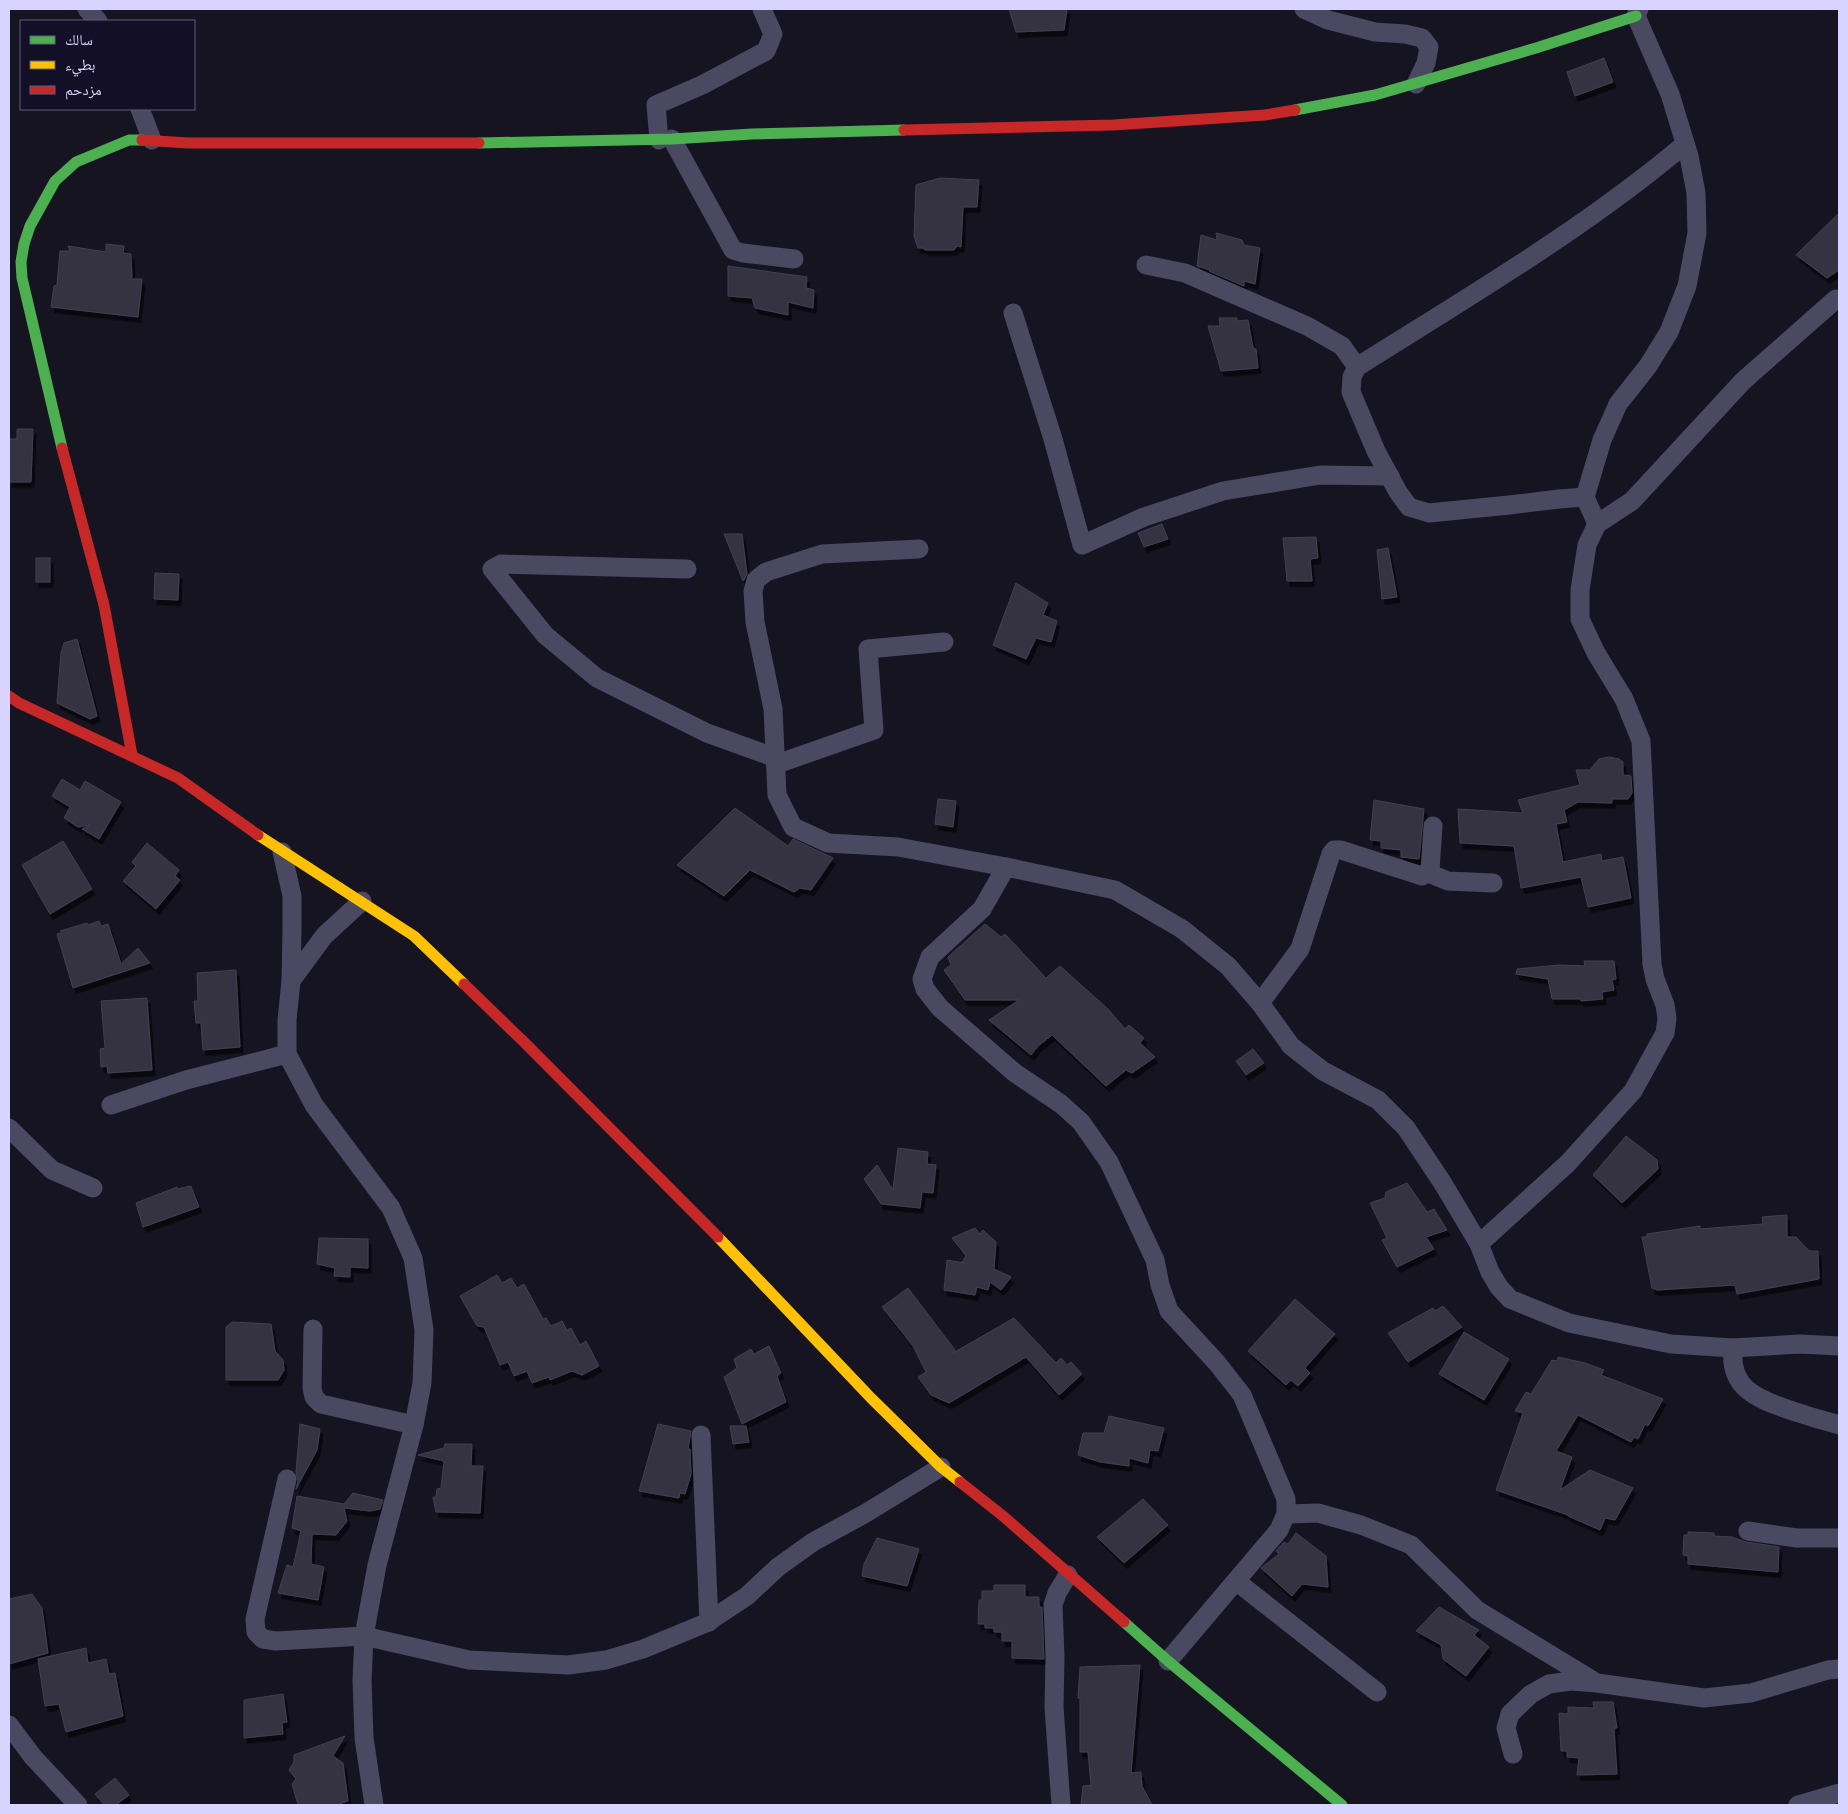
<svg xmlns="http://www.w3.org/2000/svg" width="1848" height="1814" font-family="Cabin,'Noto Naskh Arabic',sans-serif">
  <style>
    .building { fill: #343243; stroke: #433f54; filter: url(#shadow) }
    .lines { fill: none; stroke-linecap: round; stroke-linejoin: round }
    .street { stroke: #4a4962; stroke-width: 19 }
    .fast { stroke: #4caf50; stroke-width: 11 }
    .slow { stroke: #ffc107; stroke-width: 11 }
    .jam { stroke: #c62828; stroke-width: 11 }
  </style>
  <defs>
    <filter id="shadow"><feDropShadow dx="3" dy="5.5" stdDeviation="0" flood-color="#0009"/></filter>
  </defs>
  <rect width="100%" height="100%" fill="#161421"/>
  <g class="building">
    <polygon points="1009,9 1067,9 1064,30 1016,32"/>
    <polygon points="1604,58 1613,82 1575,96 1567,72"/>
    <polygon points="940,178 979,180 977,207 963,207 961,247 957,246 954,250 925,250 923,248 918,248 914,236 916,185"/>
    <polygon points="1839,213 1839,270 1827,278 1796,255"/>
    <polygon points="1216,233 1242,240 1244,245 1260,248 1255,284 1244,281 1244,286 1209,271 1210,270 1197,266 1201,235 1217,240"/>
    <polygon points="106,244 124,246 123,253 131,254 132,279 142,279 138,317 51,307 54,286 57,285 60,251 70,251 68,246 106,252"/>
    <polygon points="728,266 807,277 806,288 814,290 813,308 788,302 788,315 755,308 752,298 728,296"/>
    <polygon points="1219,318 1237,318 1237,321 1248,320 1253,348 1256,349 1258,368 1221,371 1208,326 1220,326"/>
    <polygon points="17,429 33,429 31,482 9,482 9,439 17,439"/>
    <polygon points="1162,524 1168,539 1144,547 1138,533"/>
    <polygon points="724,534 742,534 747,574 744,580 743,581"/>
    <polygon points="1316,537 1318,558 1310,559 1312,581 1287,581 1283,538"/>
    <polygon points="1388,548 1397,597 1382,599 1377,550"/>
    <rect x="36" y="558" width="14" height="24"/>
    <polygon points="155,573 179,574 178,600 154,599"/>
    <polygon points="1016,583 1048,603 1043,615 1057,621 1051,642 1036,638 1026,659 993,645"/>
    <polygon points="77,639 97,716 90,719 57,703 61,653 64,643"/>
    <polygon points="1609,757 1619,759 1623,762 1623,775 1631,776 1632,793 1628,799 1612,799 1612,803 1578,802 1564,810 1567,822 1556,824 1563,862 1601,854 1602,861 1623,857 1631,898 1588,907 1581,877 1521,888 1514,846 1460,843 1458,809 1523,813 1518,800 1580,785 1576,770 1590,770 1599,759"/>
    <polygon points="62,779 80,790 85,781 121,802 99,839 82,829 90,825 78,827 64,818 70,807 52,796"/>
    <polygon points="938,799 956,801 953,827 935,824"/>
    <polygon points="1374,800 1424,809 1419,859 1401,857 1401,850 1381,848 1381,841 1370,840"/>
    <polygon points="735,808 788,846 793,839 833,858 811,890 800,888 794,892 750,870 724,896 677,865"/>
    <polygon points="63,841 92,889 50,914 22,865"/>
    <polygon points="147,843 179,870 175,876 180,880 156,909 123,881 136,866 132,862"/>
    <polygon points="99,921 101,926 108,924 121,964 138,948 150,963 73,988 57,934 62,933 60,931 87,923 88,925"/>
    <polygon points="985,924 1001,937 1005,934 1046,978 1060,966 1108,1009 1125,1029 1129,1025 1144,1038 1140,1043 1155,1057 1132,1073 1126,1070 1106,1086 1052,1035 1038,1046 1031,1055 989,1020 1019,1000 965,1000 944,970 951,965 948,957"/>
    <polygon points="1584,961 1614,961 1616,979 1612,980 1614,990 1602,992 1603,999 1581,1001 1580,999 1552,999 1548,979 1516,974 1517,969 1559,965 1585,966"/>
    <polygon points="236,970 240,1047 203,1050 201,1023 196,1023 194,1001 198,1001 197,973"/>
    <polygon points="147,998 152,1070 108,1073 107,1066 101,1067 100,1049 105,1048 101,1001"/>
    <polygon points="1253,1049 1264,1063 1246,1075 1236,1061"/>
    <polygon points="1626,1136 1657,1160 1658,1169 1622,1203 1593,1175"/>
    <polygon points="898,1148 928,1152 927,1164 936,1165 933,1193 922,1192 920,1208 881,1204 864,1179 877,1165 893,1190"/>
    <polygon points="1407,1183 1427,1212 1434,1209 1447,1230 1426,1237 1434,1249 1397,1267 1382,1240 1387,1238 1370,1203 1385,1198 1386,1192"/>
    <polygon points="191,1186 199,1207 143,1227 136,1203 177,1187 177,1189"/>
    <polygon points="1787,1215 1787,1237 1796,1237 1809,1251 1818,1251 1819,1279 1737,1294 1735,1285 1657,1290 1652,1288 1642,1237 1647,1237 1647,1234 1700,1226 1700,1229 1763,1224 1762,1217"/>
    <polygon points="975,1228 980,1234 983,1230 996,1242 994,1269 1011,1277 1001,1290 990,1282 988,1290 977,1287 975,1295 944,1290 947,1260 964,1263 962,1262 966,1256 952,1238"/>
    <polygon points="319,1238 368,1239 368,1268 350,1267 350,1277 334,1276 335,1268 317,1264"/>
    <polygon points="497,1275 502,1283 511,1278 517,1288 524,1284 543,1319 546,1318 551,1326 562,1321 567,1330 571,1328 580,1345 586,1341 599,1366 582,1375 572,1371 550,1380 549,1377 532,1383 527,1371 514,1376 508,1362 500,1365 484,1327 477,1326 460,1296"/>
    <polygon points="908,1288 955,1350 953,1353 1014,1318 1056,1363 1061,1358 1067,1365 1071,1362 1082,1374 1059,1395 1026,1357 949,1403 931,1395 918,1377 926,1372 913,1346 882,1307"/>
    <polygon points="1295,1299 1335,1334 1305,1368 1310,1373 1298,1386 1291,1380 1286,1385 1248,1351"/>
    <polygon points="1443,1306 1462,1327 1408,1362 1388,1333 1433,1308 1435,1311"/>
    <polygon points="232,1322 271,1324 275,1351 283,1360 284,1370 278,1380 226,1380 226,1327"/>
    <polygon points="1464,1332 1509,1359 1484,1400 1439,1374"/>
    <polygon points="769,1346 781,1373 777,1376 786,1402 742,1424 724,1377 737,1368 734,1359 751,1349 754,1354"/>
    <polygon points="1558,1357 1585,1363 1604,1370 1601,1375 1663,1399 1648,1426 1645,1424 1638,1439 1634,1437 1631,1442 1578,1415 1556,1451 1572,1457 1560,1490 1590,1470 1633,1488 1615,1520 1605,1518 1600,1530 1568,1516 1568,1515 1496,1490 1523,1413 1515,1411 1526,1392 1531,1394 1552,1360 1557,1361"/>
    <polygon points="1109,1416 1164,1428 1158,1451 1150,1450 1148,1463 1129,1458 1129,1466 1100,1462 1078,1455 1083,1433 1104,1433"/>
    <polygon points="300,1424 320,1429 317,1450 296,1489 298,1481 296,1472"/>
    <polygon points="658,1424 691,1431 688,1449 690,1449 691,1474 685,1494 680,1493 679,1498 639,1491"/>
    <polygon points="730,1426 746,1426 749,1442 733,1444"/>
    <polygon points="445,1444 472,1444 471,1466 483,1466 480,1513 436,1512 433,1497 436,1497 437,1489 441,1488 444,1461 418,1455 444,1448"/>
    <polygon points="353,1493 383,1500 380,1509 370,1511 344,1508 347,1521 336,1535 312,1534 311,1564 324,1567 318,1600 278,1593 287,1565 293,1567 301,1531 292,1528 297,1496 344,1504"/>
    <polygon points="1143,1499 1168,1525 1124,1563 1097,1537"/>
    <polygon points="1688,1532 1714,1533 1714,1536 1732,1537 1746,1542 1779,1547 1778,1572 1688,1564 1688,1556 1683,1555 1684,1535 1688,1535"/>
    <polygon points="1296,1533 1326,1556 1328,1587 1302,1584 1292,1596 1261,1568 1279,1554 1276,1551 1284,1542 1288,1544"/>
    <polygon points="877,1538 919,1549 907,1586 862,1576 864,1564"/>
    <polygon points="994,1585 1025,1585 1025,1597 1039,1597 1039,1607 1042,1607 1044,1659 1012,1658 1012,1641 1002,1641 1002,1632 994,1632 994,1628 985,1628 985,1624 978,1624 979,1600 982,1600 982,1591 994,1591"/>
    <polygon points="32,1594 42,1608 48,1653 9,1664 9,1599"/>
    <polygon points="1439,1607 1479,1630 1474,1635 1489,1647 1466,1676 1443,1659 1441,1645 1416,1631"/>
    <polygon points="86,1648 88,1663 106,1659 109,1674 115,1673 123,1716 66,1732 59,1704 45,1706 38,1659"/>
    <polygon points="1140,1665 1131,1773 1141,1772 1142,1786 1152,1805 1081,1805 1083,1786 1091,1785 1088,1752 1080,1752 1080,1698 1078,1698 1080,1667"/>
    <polygon points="283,1694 287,1722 282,1723 283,1734 244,1738 244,1700"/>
    <polygon points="1593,1702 1613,1702 1617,1728 1614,1728 1617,1774 1577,1775 1579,1758 1567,1757 1567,1751 1561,1751 1559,1713 1568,1714 1568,1707 1594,1708"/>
    <polygon points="345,1736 333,1756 343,1763 348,1801 336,1805 298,1805 292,1784 296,1779 289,1770 294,1762 294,1755"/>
    <polygon points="115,1778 129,1795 116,1805 104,1805 95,1794"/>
  </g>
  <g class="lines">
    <g class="street">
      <polyline points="87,9 98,21"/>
      <polyline points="1304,9 1328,20 1375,32 1405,34 1422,38 1429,47 1426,63 1416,84"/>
      <polyline points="140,109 152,140"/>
      <polyline points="672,139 733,250 743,253 794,259"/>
      <polyline points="659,140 656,105 702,85 766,51 773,34 762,9"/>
      <polyline points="1146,265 1185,273 1307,326 1342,346 1357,367"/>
      <polyline points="1013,313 1053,439 1082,545 1144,517 1223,491 1320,475 1390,476"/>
      <path d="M1585 497 1559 499 1509 505 1429 513 1409 507 1398 492 1376 451 1351 392 1352 377 1357 367C1468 297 1584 229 1685 144"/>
      <polyline points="1597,524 1585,497 1602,440 1618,404 1648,366 1669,332 1687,286 1697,233 1696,193 1689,156 1670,94 1636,16 1639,9"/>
      <polyline points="919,549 822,554 766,572 756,580 753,591 755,622 773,709 777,795 793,827 828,843 898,847 1006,867 1115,890 1182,929 1228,966 1260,1003 1291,1046 1323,1071 1378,1100 1406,1128 1442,1182 1479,1244 1490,1272 1499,1287 1510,1299 1569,1323 1671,1344 1733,1348 1800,1344 1839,1346"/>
      <polyline points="687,569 501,564 492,569 545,635 597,678 707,733 776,758"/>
      <polyline points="777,764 874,730 868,649 944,642"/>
      <polyline points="282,852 292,896 292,929 291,981 287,1020 287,1054 314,1105 391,1208 413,1258 424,1330 422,1383 414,1425 377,1565 364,1636 362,1680 364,1738 374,1805"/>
      <polyline points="1006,867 982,909 930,957 922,979 925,989 940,1008 1015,1073 1061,1104 1081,1122 1109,1162 1155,1260 1160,1285 1169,1311 1217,1363 1242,1395 1286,1499 1286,1514 1279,1530 1168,1661"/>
      <polyline points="1428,873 1448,881 1493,883"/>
      <polyline points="291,981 324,936 362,901"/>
      <polyline points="1260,1003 1300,949 1331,854 1334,850 1341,850 1422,876 1430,870 1433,826"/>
      <polyline points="111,1105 186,1080 287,1054"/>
      <polyline points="9,1128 52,1170 93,1188"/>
      <polyline points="1479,1244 1568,1163 1633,1091 1665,1033 1667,1018 1665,1005 1655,979 1652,964 1641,741 1624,699 1596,653 1580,619 1580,590 1587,545 1597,524 1632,501 1743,381 1836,299"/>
      <polyline points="313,1329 312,1388 314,1397 321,1404 414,1425"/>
      <path d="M1733 1348C1729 1387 1755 1398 1787 1409 1804 1415 1822 1420 1839 1425"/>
      <polyline points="701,1435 709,1622"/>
      <polyline points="287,1479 255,1619 256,1632 263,1639 276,1641 364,1636 469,1660 568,1665 606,1660 643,1649 706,1623 747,1596 778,1567 813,1542 866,1513 941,1467"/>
      <polyline points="1286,1514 1318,1513 1361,1525 1411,1545 1477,1610 1592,1680"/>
      <polyline points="1748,1531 1797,1538 1839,1538"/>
      <polyline points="1236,1581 1377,1692"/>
      <polyline points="9,1725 33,1757 78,1805"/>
      <polyline points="1513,1754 1506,1728 1510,1714 1531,1694 1549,1684 1571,1681 1597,1683 1704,1698 1751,1693 1828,1670 1839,1669"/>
      <polyline points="1061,1805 1054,1707 1055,1657 1053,1605 1057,1593 1068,1575"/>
      <polyline points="1798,1805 1839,1793"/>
    </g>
    <g class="fast">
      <polyline points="1295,110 1375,95 1536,48 1636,16"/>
      <polyline points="479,143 672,139 752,134 904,130"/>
      <polyline points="62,448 22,278 21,262 24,244 30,226 55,181 76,162 129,140 142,140"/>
      <polyline points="1124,1622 1168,1661 1342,1805"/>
    </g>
    <g class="slow">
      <polyline points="258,835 414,936 464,984"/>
      <polyline points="718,1237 871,1398 941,1467 960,1482"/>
    </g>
    <g class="jam">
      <polyline points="904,130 1113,125 1265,115 1295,110"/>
      <polyline points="142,140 188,143 479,143"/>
      <polyline points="62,448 104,605 132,755"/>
      <polyline points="9,696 19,703 178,778 258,835"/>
      <polyline points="464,984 525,1043 718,1237"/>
      <polyline points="960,1482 1003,1516 1124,1622"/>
    </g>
  </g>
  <rect width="1848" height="1814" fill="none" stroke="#d9d4ff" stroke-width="20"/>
  <rect x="20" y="20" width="175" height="90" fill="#130f26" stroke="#625e7d"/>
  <rect x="30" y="36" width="25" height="8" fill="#4caf50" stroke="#625e7d"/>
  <text x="65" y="45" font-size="15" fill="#d9d4ff">سالك</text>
  <rect x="30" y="61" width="25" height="8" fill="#ffc107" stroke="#625e7d"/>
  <text x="65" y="70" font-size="15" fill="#d9d4ff">بطيء</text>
  <rect x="30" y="86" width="25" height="8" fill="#c62828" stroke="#625e7d"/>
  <text x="65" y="95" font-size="15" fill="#d9d4ff">مزدحم</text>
</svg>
